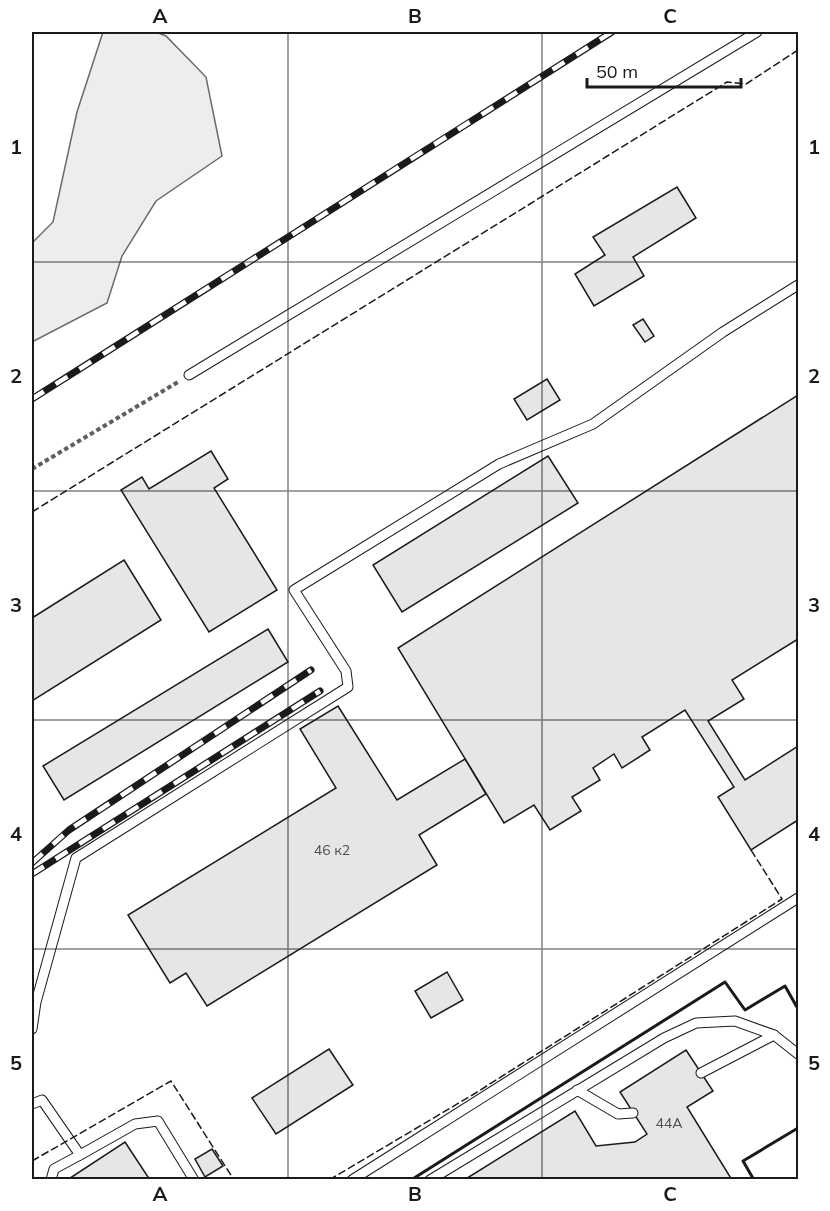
<svg xmlns="http://www.w3.org/2000/svg" width="830" height="1211" font-family="Mulish,sans-serif">
  <style>
    .green { fill: #ededed; stroke: #6a6a6a; stroke-width: 1.5 }
    .building { fill: #e6e6e6; stroke: #1a1a1a; stroke-width: 1.5 }
    .lines { fill: none; stroke-linecap: round; stroke-linejoin: round }
    .lane-casing { stroke: #1a1a1a; stroke-width: 11 }
    .path { stroke: #5f5f5f; stroke-width: 4; stroke-dasharray: 4.5 3; stroke-linecap: butt }
    .lane { stroke: #fff; stroke-width: 9 }
    .rail-casing { stroke: #1a1a1a; stroke-width: 7 }
    .rail { stroke: #fff; stroke-width: 4.5; stroke-dasharray: 14; stroke-linecap: butt }
    .fence { stroke: #1a1a1a; stroke-width: 1.5; stroke-dasharray: 8 3; stroke-linecap: butt }
    .wall { stroke: #1a1a1a; stroke-width: 3 }
    .grid { fill: none; stroke: #1a1a1a; stroke-width: 1.5; stroke-opacity: 0.55 }
    .labels { text-anchor: middle; dominant-baseline: central; stroke-width: 4.5; stroke-linejoin: round; paint-order: stroke }
    .number-label { font-size: 14px; fill: #4d4d4d }
    .neatline { fill: none; stroke: #1a1a1a; stroke-width: 2 }
    .grid-label { font-size: 20px; text-anchor: middle; font-weight: bold; fill: #1a1a1a }
  </style>
  <rect width="100%" height="100%" fill="#fff"/>
  <polygon class="green" points="103,32 156,32 166,36 206,77 222,156 156,201 122,256 107,303 32,342 32,243 53,222 77,112"/>
  <g class="building">
    <polygon points="677,187 696,218 633,257 644,276 594,306 575,274 605,255 593,237"/>
    <polygon points="643,319 654,336 645,342 633,325"/>
    <polygon points="547,379 560,400 527,420 514,399"/>
    <polygon points="798,395 798,639 732,680 744,699 708,721 745,780 798,746 798,820 751,850 718,797 734,787 685,710 642,737 650,750 622,768 614,754 593,768 600,780 572,797 581,811 550,830 534,805 504,823 398,648"/>
    <polygon points="211,451 228,479 214,488 277,590 209,632 121,490 142,477 149,489"/>
    <polygon points="548,456 578,503 402,612 373,565"/>
    <polygon points="124,560 161,620 32,701 32,618"/>
    <polygon points="268,629 288,662 64,800 43,766"/>
    <polygon points="338,706 397,800 465,759 486,794 419,835 437,865 207,1006 186,973 170,983 128,915 336,788 300,729"/>
    <polygon points="447,972 463,1000 431,1018 415,991"/>
    <polygon points="329,1049 353,1085 276,1134 252,1098"/>
    <polygon points="686,1050 713,1091 687,1107 732,1180 464,1180 575,1111 596,1146 635,1142 647,1134 620,1092"/>
    <polygon points="125,1142 150,1180 67,1180"/>
    <polygon points="212,1149 223,1166 205,1177 195,1159"/>
  </g>
  <g class="lines">
    <g class="lane-casing">
      <g id="lane">
        <polyline points="189,375 757,32"/>
        <polyline points="32,1029 36,1002 76,858 348,687 346,671 294,590 499,464 593,424 723,332 798,285"/>
        <polyline points="701,1073 774,1035"/>
        <polyline points="577,1090 618,1114 633,1113"/>
        <polyline points="32,1104 42,1100 80,1155 135,1124 158,1121 194,1180"/>
        <polyline points="51,1180 54,1169 80,1155"/>
        <polyline points="352,1180 798,898"/>
        <polyline points="430,1180 664,1038 696,1023 735,1021 774,1035 798,1054"/>
      </g>
    </g>
    <polyline class="path" points="32,469 178,382"/>
    <use href="#lane" class="lane"/>
    <g class="rail-casing">
      <g id="rail">
        <polyline points="32,399 612,32"/>
        <polyline points="32,863 69,830 311,670"/>
        <polyline points="32,874 320,691"/>
      </g>
    </g>
    <use href="#rail" class="rail"/>
    <g class="fence">
      <polyline points="32,512 727,82 746,84 798,50"/>
      <polyline points="32,1161 171,1081 234,1180"/>
      <polyline points="329,1180 474,1094 782,899 751,850"/>
    </g>
    <g class="wall">
      <polyline points="411,1180 725,982 745,1010 785,986 798,1009"/>
      <polyline points="754,1180 743,1161 798,1128"/>
    </g>
  </g>
  <path class="grid" d="M288 32V1180M542 32V1180M32 262H798M32 491H798M32 720H798M32 949H798"/>
  <g class="labels">
    <g class="number-label">
      <text x="332" y="850">46 к2</text>
      <text x="669" y="1123">44А</text>
    </g>
  </g>
  <rect width="830" height="1211" fill="none" stroke="#ffffff" stroke-width="66"/>
  <path d="M587 78v9h154v-9" fill="none" stroke="#1a1a1a" stroke-width="3"/>
  <text x="596" y="78" font-size="18" fill="#1a1a1a" stroke="#ffffff" stroke-width="4.5" paint-order="stroke">50 m</text>
  <rect x="33" y="33" width="764" height="1145" class="neatline"/>
  <g class="grid-label">
    <text x="160" y="23">A</text>
    <text x="415" y="23">B</text>
    <text x="670" y="23">C</text>
    <text x="16" y="154">1</text>
    <text x="814" y="154">1</text>
    <text x="16" y="383">2</text>
    <text x="814" y="383">2</text>
    <text x="16" y="612">3</text>
    <text x="814" y="612">3</text>
    <text x="16" y="841">4</text>
    <text x="814" y="841">4</text>
    <text x="16" y="1070">5</text>
    <text x="814" y="1070">5</text>
    <text x="160" y="1201">A</text>
    <text x="415" y="1201">B</text>
    <text x="670" y="1201">C</text>
  </g>
</svg>
